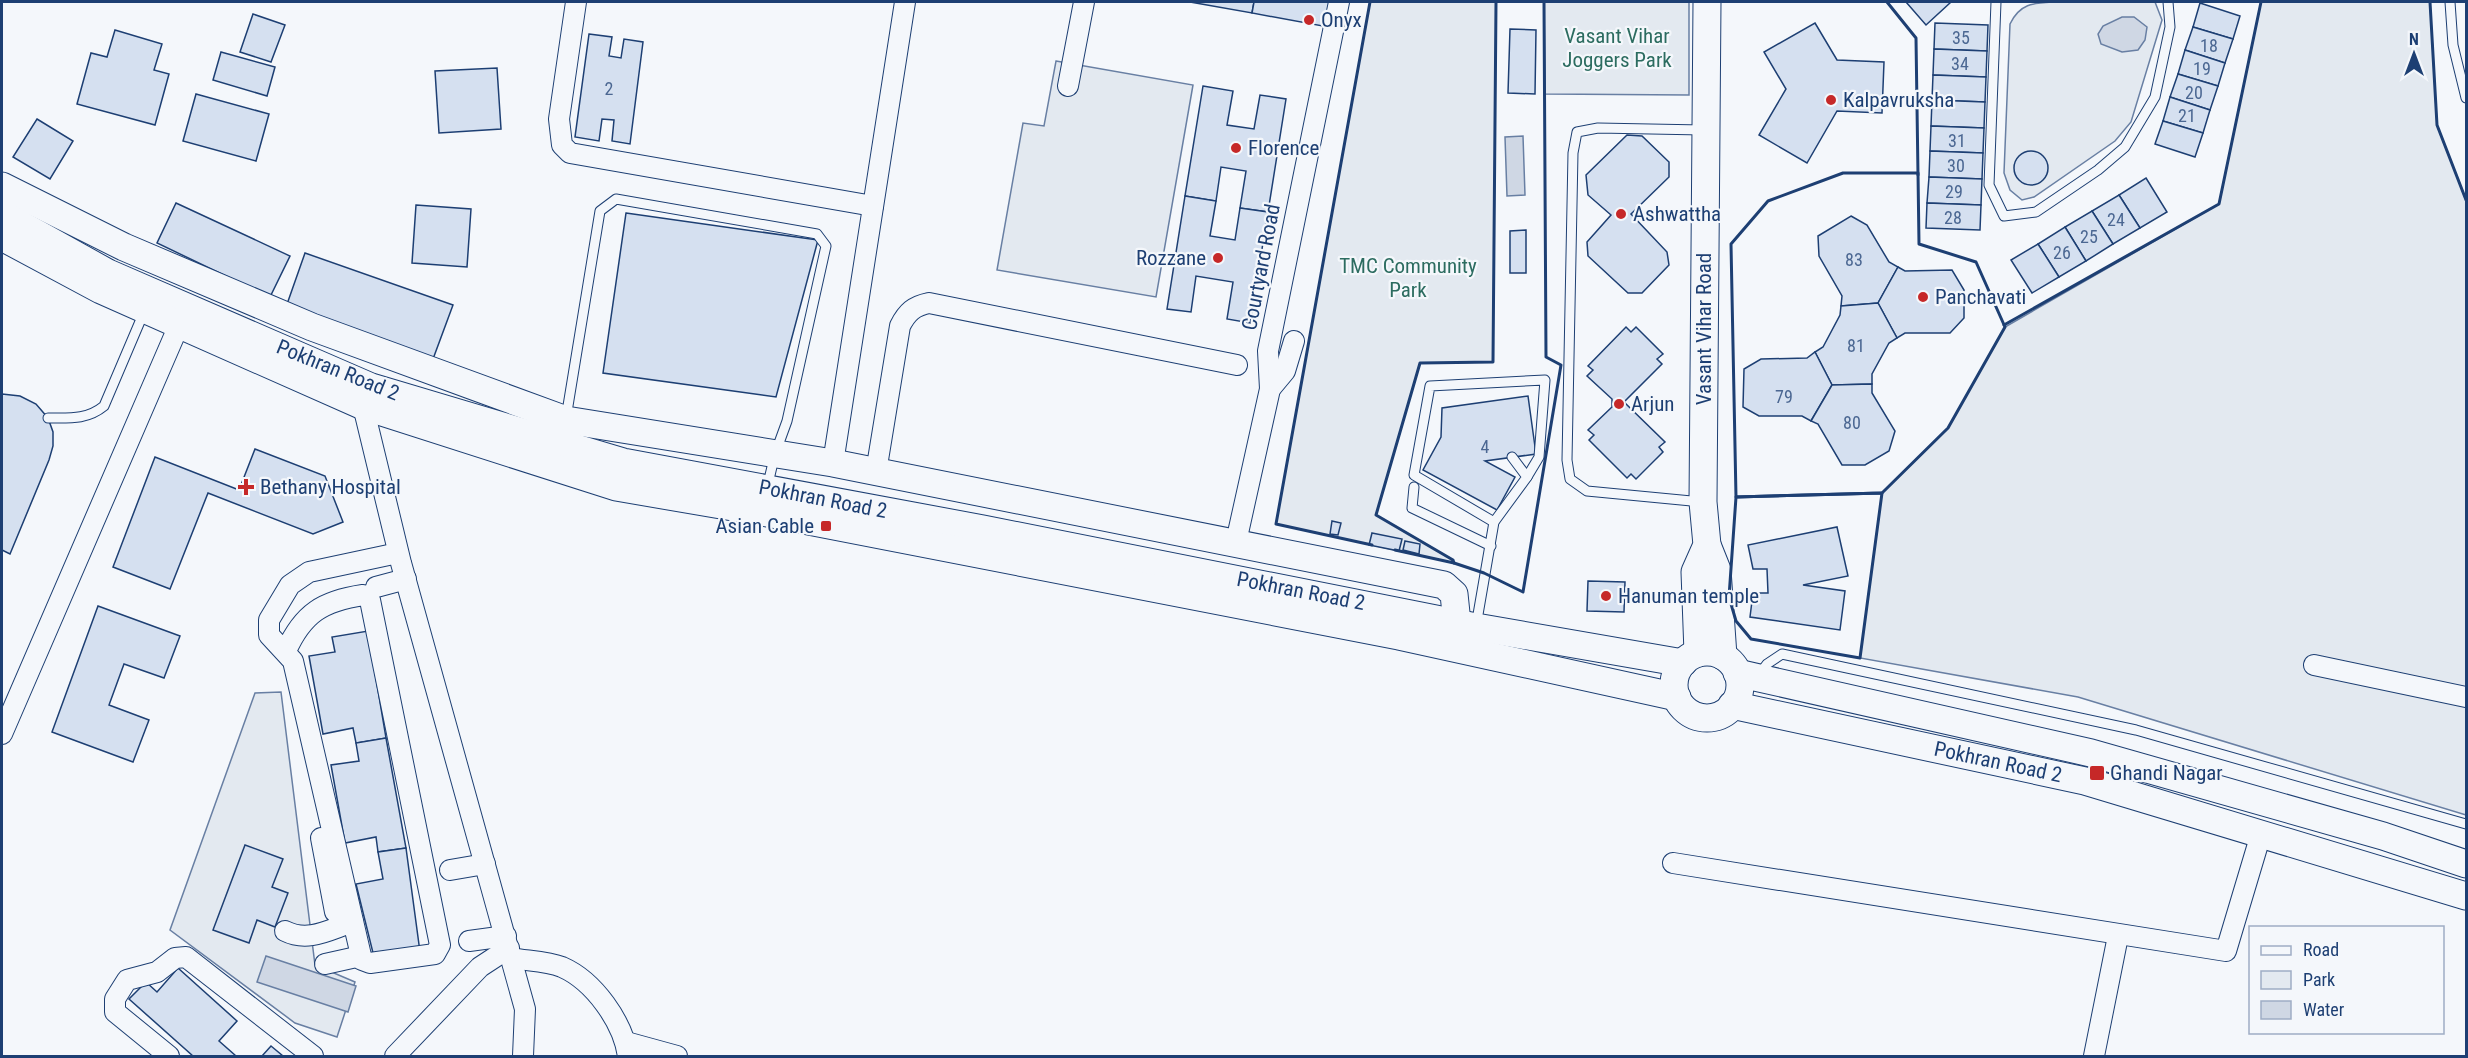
<svg xmlns="http://www.w3.org/2000/svg" width="2468" height="1058" font-family="'Roboto Condensed',sans-serif">
  <style>
    .green { fill: #e3e9f0; stroke: #687fa3; stroke-width: 1.5 }
    .water { fill: #cfd7e4; stroke: #687fa3; stroke-width: 1.5 }
    .building { fill: #d5e0f0; stroke: #1d3f73; stroke-width: 1.5 }
    .lines { fill: none; stroke-linecap: round; stroke-linejoin: round }
    .lane-casing { stroke: #1d3f73; stroke-width: 11 }
    .street-casing { stroke: #1d3f73; stroke-width: 22 }
    .secondary-casing { stroke: #1d3f73; stroke-width: 29 }
    .lane { stroke: #f4f7fb; stroke-width: 9 }
    .street { stroke: #f4f7fb; stroke-width: 20 }
    .secondary { stroke: #f4f7fb; stroke-width: 27 }
    .wall { stroke: #1d3f73; stroke-width: 3 }
    .poi-dot { fill: #c62828; stroke: #f4f7fb; stroke-width: 2 }
    .labels { text-anchor: middle; dominant-baseline: central; stroke-width: 4.5; stroke-linejoin: round; paint-order: stroke }
    .number-label { font-size: 18px; fill: #4b6792 }
    .poi-label { font-size: 21px; fill: #1d3f73; stroke: #f4f7fb; text-anchor: start }
    .park-label { font-size: 21px; fill: #2c6c60; stroke: #f4f7fb }
    .street-label { font-size: 21px; fill: #1d3f73; stroke: #f4f7fb }
  </style>
  <rect width="100%" height="100%" fill="#f4f7fb"/>
  <g class="green">
    <polygon points="1370,2 1496,2 1493,362 1420,363 1376,515 1453,560 1454,563 1276,524"/>
    <polygon points="1544,2 1689,2 1689,95 1545,94"/>
    <path d="M2054 2H2155L2162 20 2131 122 2115 141 2034 197 2022 200 2010 190 2004 173 2010 24C2020 3 2034 3 2054 2Z"/>
    <polygon points="2261,2 2430,2 2437,125 2466,200 2466,815 2078,697 1860,658 1882,493 1948,428 2005,327 2219,204"/>
    <polygon points="1056,61 1193,85 1156,297 997,270 1023,123 1044,126"/>
    <polygon points="281,692 315,965 355,982 337,1037 295,1023 170,930 255,693"/>
  </g>
  <g class="water">
    <polygon points="2122,17 2134,17 2147,27 2145,40 2138,50 2122,52 2101,44 2098,34 2103,26"/>
    <polygon points="1523,136 1525,195 1507,196 1505,137"/>
    <polygon points="266,956 356,986 348,1012 257,982"/>
  </g>
  <g class="building">
    <polygon points="1190,2 1254,2 1252,13"/>
    <polygon points="1254,2 1333,2 1328,27 1252,13"/>
    <polygon points="1906,2 1951,2 1926,25"/>
    <polygon points="2200,3 2240,16 2233,39 2193,27"/>
    <polygon points="253,14 285,25 271,62 240,52"/>
    <polygon points="1815,23 1837,60 1884,62 1882,113 1837,111 1807,163 1759,135 1786,89 1764,52"/>
    <polygon points="1935,23 1988,25 1987,51 1934,49"/>
    <polygon points="2193,27 2233,39 2225,63 2185,50"/>
    <polygon points="1510,29 1536,30 1535,94 1508,93"/>
    <polygon points="115,30 162,44 154,70 169,74 155,125 77,104 91,53 107,57"/>
    <polygon points="589,34 612,37 609,56 621,58 624,39 643,42 630,144 612,141 614,120 602,119 599,141 575,137"/>
    <polygon points="1934,49 1987,51 1986,77 1933,75"/>
    <polygon points="2185,50 2225,63 2218,86 2178,74"/>
    <polygon points="221,52 275,67 267,96 213,80"/>
    <polygon points="497,68 501,129 439,133 435,71"/>
    <polygon points="2178,74 2218,86 2210,110 2170,97"/>
    <polygon points="1933,75 1986,77 1985,102 1932,100"/>
    <polygon points="1203,86 1233,91 1227,125 1254,129 1260,95 1286,99 1268,212 1240,208 1246,171 1221,167 1216,201 1185,196"/>
    <polygon points="196,94 269,114 256,161 183,141"/>
    <polygon points="2170,97 2210,110 2203,133 2163,121"/>
    <polygon points="1932,100 1985,102 1984,128 1931,126"/>
    <polygon points="37,119 73,141 50,179 13,157"/>
    <polygon points="2163,121 2203,133 2195,157 2155,144"/>
    <polygon points="1931,126 1984,128 1983,153 1930,151"/>
    <polygon points="1627,135 1642,136 1669,162 1669,177 1631,214 1667,252 1669,265 1642,293 1628,293 1588,256 1587,242 1611,215 1588,195 1586,175"/>
    <polygon points="1930,151 1983,153 1982,179 1929,177"/>
    <circle cx="2031" cy="168" r="17"/>
    <polygon points="1929,177 1982,179 1981,205 1927,203"/>
    <polygon points="2146,178 2167,212 2140,228 2119,195"/>
    <polygon points="2119,195 2140,228 2113,244 2092,211"/>
    <polygon points="1185,196 1216,201 1210,236 1235,240 1240,208 1268,212 1250,323 1227,319 1233,282 1196,276 1191,312 1167,309"/>
    <polygon points="176,203 290,256 270,297 157,243"/>
    <polygon points="1927,203 1981,205 1980,230 1926,228"/>
    <polygon points="416,205 471,209 467,267 412,263"/>
    <polygon points="2092,211 2113,244 2086,261 2065,227"/>
    <polygon points="626,213 818,240 776,397 603,373"/>
    <polygon points="1851,216 1867,225 1889,262 1898,267 1878,303 1841,306 1842,296 1819,256 1818,236"/>
    <polygon points="2065,227 2086,261 2059,277 2038,244"/>
    <polygon points="1526,230 1526,273 1510,273 1510,231"/>
    <polygon points="2038,244 2059,277 2032,293 2011,260"/>
    <polygon points="305,253 453,305 433,359 286,307"/>
    <polygon points="1898,267 1905,271 1952,270 1964,290 1964,318 1950,333 1905,333 1897,338 1878,303"/>
    <polygon points="1878,303 1897,338 1889,343 1872,374 1872,384 1832,385 1815,352 1823,347 1840,315 1841,306"/>
    <polygon points="1626,327 1631,332 1636,327 1663,354 1657,359 1662,364 1624,402 1665,442 1659,447 1663,452 1636,479 1631,474 1627,478 1589,440 1594,435 1588,430 1612,407 1612,399 1587,376 1593,370 1588,366"/>
    <polygon points="1815,352 1832,385 1811,421 1802,416 1759,416 1743,407 1744,369 1761,359 1807,358"/>
    <polygon points="1872,384 1872,393 1895,431 1889,451 1865,465 1842,465 1818,424 1811,421 1832,385"/>
    <polygon points="2,394 20,396 36,404 48,418 53,432 53,446 49,460 10,554 2,550"/>
    <polygon points="1528,396 1536,454 1485,461 1515,477 1497,510 1423,470 1441,437 1442,408"/>
    <polygon points="255,449 325,476 343,522 313,534 208,493 170,589 113,567 155,457 239,490"/>
    <polygon points="1332,521 1341,523 1338,535 1330,534"/>
    <polygon points="1837,527 1848,576 1803,585 1845,591 1840,630 1750,617 1753,593 1768,593 1767,569 1753,569 1748,545"/>
    <polygon points="1372,533 1402,539 1399,551 1369,545"/>
    <polygon points="1405,541 1420,544 1419,554 1403,550"/>
    <polygon points="1588,581 1625,582 1624,612 1587,611"/>
    <polygon points="98,606 180,636 164,678 124,664 109,705 149,720 133,762 52,732"/>
    <polygon points="368,631 386,738 356,743 353,728 323,734 309,656 335,652 332,637"/>
    <polygon points="386,738 406,848 378,852 376,837 345,843 331,765 359,761 356,743"/>
    <polygon points="245,845 283,859 272,887 288,893 275,927 257,920 249,943 213,930"/>
    <polygon points="406,848 420,952 374,957 356,884 383,879 378,852"/>
    <polygon points="178,968 237,1021 219,1041 236,1056 193,1056 129,999 146,982 157,992"/>
    <polygon points="271,1046 283,1056 262,1056"/>
  </g>
  <g class="lines">
    <g class="lane-casing">
      <g id="lane">
        <polyline points="1996,2 1989,185 2004,216 2036,212 2098,170 2125,147 2155,97 2170,27 2168,2"/>
        <polyline points="2450,2 2453,45 2466,98"/>
        <path d="M48 418C69 418 87 420 104 406L144 312"/>
        <polyline points="566,418 600,211 616,199 817,234 826,246 787,421 775,454 767,488"/>
        <polyline points="1414,487 1412,508 1491,546"/>
        <polyline points="1702,502 1587,491 1570,479 1567,460 1573,153 1577,132 1598,128 1703,130"/>
        <polyline points="1494,522 1414,475 1430,386 1545,380 1539,457 1527,477"/>
        <polyline points="1476,626 1494,522 1527,477 1512,457"/>
        <polyline points="1758,676 1767,664 1782,654 2136,730 2466,824"/>
      </g>
    </g>
    <g class="street-casing">
      <g id="street">
        <polyline points="576,2 559,119 562,145 570,153 873,206"/>
        <polyline points="1068,86 1084,2"/>
        <polyline points="1270,389 1285,371 1294,341"/>
        <polyline points="367,397 363,406 401,563 525,1009 523,1056"/>
        <polyline points="833,463 905,2"/>
        <path d="M876 472 900 326C907 312 914 306 929 303L1237 365"/>
        <polyline points="1236,542 1270,389 1268,351 1339,2"/>
        <polyline points="376,587 406,579"/>
        <path d="M286 651C303 613 323 601 363 595L370 600 440 945 435 954 370 963 362 960 293 661 269 635V620L290 585 309 572 398 553"/>
        <polyline points="2314,665 2466,697"/>
        <polyline points="2,734 179,325"/>
        <polyline points="321,838 335,912"/>
        <polyline points="1673,863 2226,951 2261,834"/>
        <polyline points="450,870 485,864"/>
        <path d="M285 931C309 943 330 929 353 922"/>
        <polyline points="469,941 506,936"/>
        <path d="M511 958C527 961 547 961 562 967 594 981 623 1022 628 1056"/>
        <polyline points="325,964 361,956"/>
        <polyline points="626,1042 677,1056"/>
        <polyline points="169,1056 115,1012 115,999 127,980 157,972 175,958 186,957 313,1056"/>
        <polyline points="395,1056 480,967 509,948"/>
        <polyline points="2094,1056 2118,936"/>
      </g>
    </g>
    <g class="secondary-casing">
      <g id="secondary">
        <polyline points="2,186 124,247 312,327 566,420 833,463 1444,585 1454,594 1457,623"/>
        <polyline points="2,214 108,273 371,387 623,462 983,529 1476,627 1683,663"/>
        <polyline points="2,237 101,290 363,406 616,487 762,512 1399,636 1677,697"/>
        <polyline points="1707,545 1717,570 1723,656"/>
        <circle cx="1707" cy="685" r="33"/>
        <polyline points="1698,653 1695,572 1707,545 1703,502 1707,2"/>
        <polyline points="1737,673 2091,753 2383,836 2466,864"/>
        <polyline points="1732,705 2085,781 2466,896"/>
      </g>
    </g>
    <use href="#lane" class="lane"/>
    <use href="#street" class="street"/>
    <use href="#secondary" class="secondary"/>
    <g class="wall">
      <polyline points="1370,2 1276,524 1372,545"/>
      <polyline points="1887,2 1916,38 1918,175"/>
      <polyline points="2430,2 2437,125 2466,200"/>
      <polygon points="1843,173 1918,173 1919,244 1976,262 2005,327 1948,428 1882,493 1736,497 1731,244 1768,201"/>
      <polyline points="2004,325 2219,204 2261,2"/>
      <polygon points="1882,493 1860,658 1751,639 1736,621 1729,597 1736,497"/>
      <polyline points="1395,550 1454,563 1453,560 1376,515 1420,363 1493,362 1496,2"/>
      <polyline points="1454,563 1484,573 1523,592 1561,365 1546,357 1544,2"/>
    </g>
  </g>
  <g class="poi-dot">
    <circle cx="1309" cy="20" r="6"/>
    <circle cx="1831" cy="100" r="6"/>
    <circle cx="1236" cy="148" r="6"/>
    <circle cx="1621" cy="214" r="6"/>
    <circle cx="1218" cy="258" r="6"/>
    <circle cx="1923" cy="297" r="6"/>
    <circle cx="1619" cy="404" r="6"/>
    <path d="M243 478h6v6h6v6h-6v6h-6v-6h-6v-6h6z"/>
    <rect x="820" y="520" width="12" height="12" rx="3"/>
    <circle cx="1606" cy="596" r="6"/>
    <rect x="2089" y="765" width="16" height="16" rx="3"/>
  </g>
  <g class="labels">
    <g class="number-label">
      <text x="1961" y="37">35</text>
      <text x="2209" y="45">18</text>
      <text x="1960" y="63">34</text>
      <text x="2202" y="68">19</text>
      <text x="609" y="88">2</text>
      <text x="2194" y="92">20</text>
      <text x="2187" y="115">21</text>
      <text x="1957" y="140">31</text>
      <text x="1956" y="165">30</text>
      <text x="1954" y="191">29</text>
      <text x="1953" y="217">28</text>
      <text x="2116" y="219">24</text>
      <text x="2089" y="236">25</text>
      <text x="2062" y="252">26</text>
      <text x="1854" y="259">83</text>
      <text x="1856" y="345">81</text>
      <text x="1784" y="396">79</text>
      <text x="1852" y="422">80</text>
      <text x="1485" y="446">4</text>
    </g>
    <g class="poi-label">
      <text x="1321" y="20">Onyx</text>
      <text x="1843" y="100">Kalpavruksha</text>
      <text x="1248" y="148">Florence</text>
      <text x="1633" y="214">Ashwattha</text>
      <text x="1206" y="258" text-anchor="end">Rozzane</text>
      <text x="1935" y="297">Panchavati</text>
      <text x="1631" y="404">Arjun</text>
      <text x="260" y="487">Bethany Hospital</text>
      <text x="814" y="526" text-anchor="end">Asian Cable</text>
      <text x="1618" y="596">Hanuman temple</text>
      <text x="2110" y="773">Ghandi Nagar</text>
    </g>
    <g class="park-label">
      <text x="1617" y="36">Vasant Vihar<tspan x="1617" dy="24">Joggers Park</tspan></text>
      <text x="1408" y="266">TMC Community<tspan x="1408" dy="24">Park</tspan></text>
    </g>
    <g class="street-label">
      <text transform="translate(1261 267) rotate(-79)">Courtyard Road</text>
      <text transform="translate(1704 329) rotate(-90)">Vasant Vihar Road</text>
      <text transform="translate(338 370) rotate(22)">Pokhran Road 2</text>
      <text transform="translate(823 499) rotate(11)">Pokhran Road 2</text>
      <text transform="translate(1301 591) rotate(11)">Pokhran Road 2</text>
      <text transform="translate(1998 762) rotate(12)">Pokhran Road 2</text>
    </g>
  </g>
  <rect width="2468" height="1058" fill="none" stroke="#1d3f73" stroke-width="6"/>
  <rect x="2249" y="926" width="195" height="108" fill="#f4f7fb" stroke="#9eadc5" stroke-width="1.5"/>
  <rect x="2261" y="946" width="30" height="9" fill="#f4f7fb" stroke="#9eadc5" stroke-width="1.5"/>
  <text x="2303" y="956" font-size="18" fill="#1d3f73">Road</text>
  <rect x="2261" y="971" width="30" height="18" fill="#e3e9f0" stroke="#9eadc5" stroke-width="1.5"/>
  <text x="2303" y="986" font-size="18" fill="#1d3f73">Park</text>
  <rect x="2261" y="1001" width="30" height="18" fill="#cfd7e4" stroke="#9eadc5" stroke-width="1.5"/>
  <text x="2303" y="1016" font-size="18" fill="#1d3f73">Water</text>
  <g transform="translate(2414 54)" stroke="#f4f7fb" stroke-width="4.5" paint-order="stroke">
  <path d="M0-4.5L10 22L0 15L-10 22Z" fill="#1d3f73"/>
  <text y="-9" font-size="16" font-weight="bold" text-anchor="middle" fill="#1d3f73">N</text>
  </g>
</svg>
